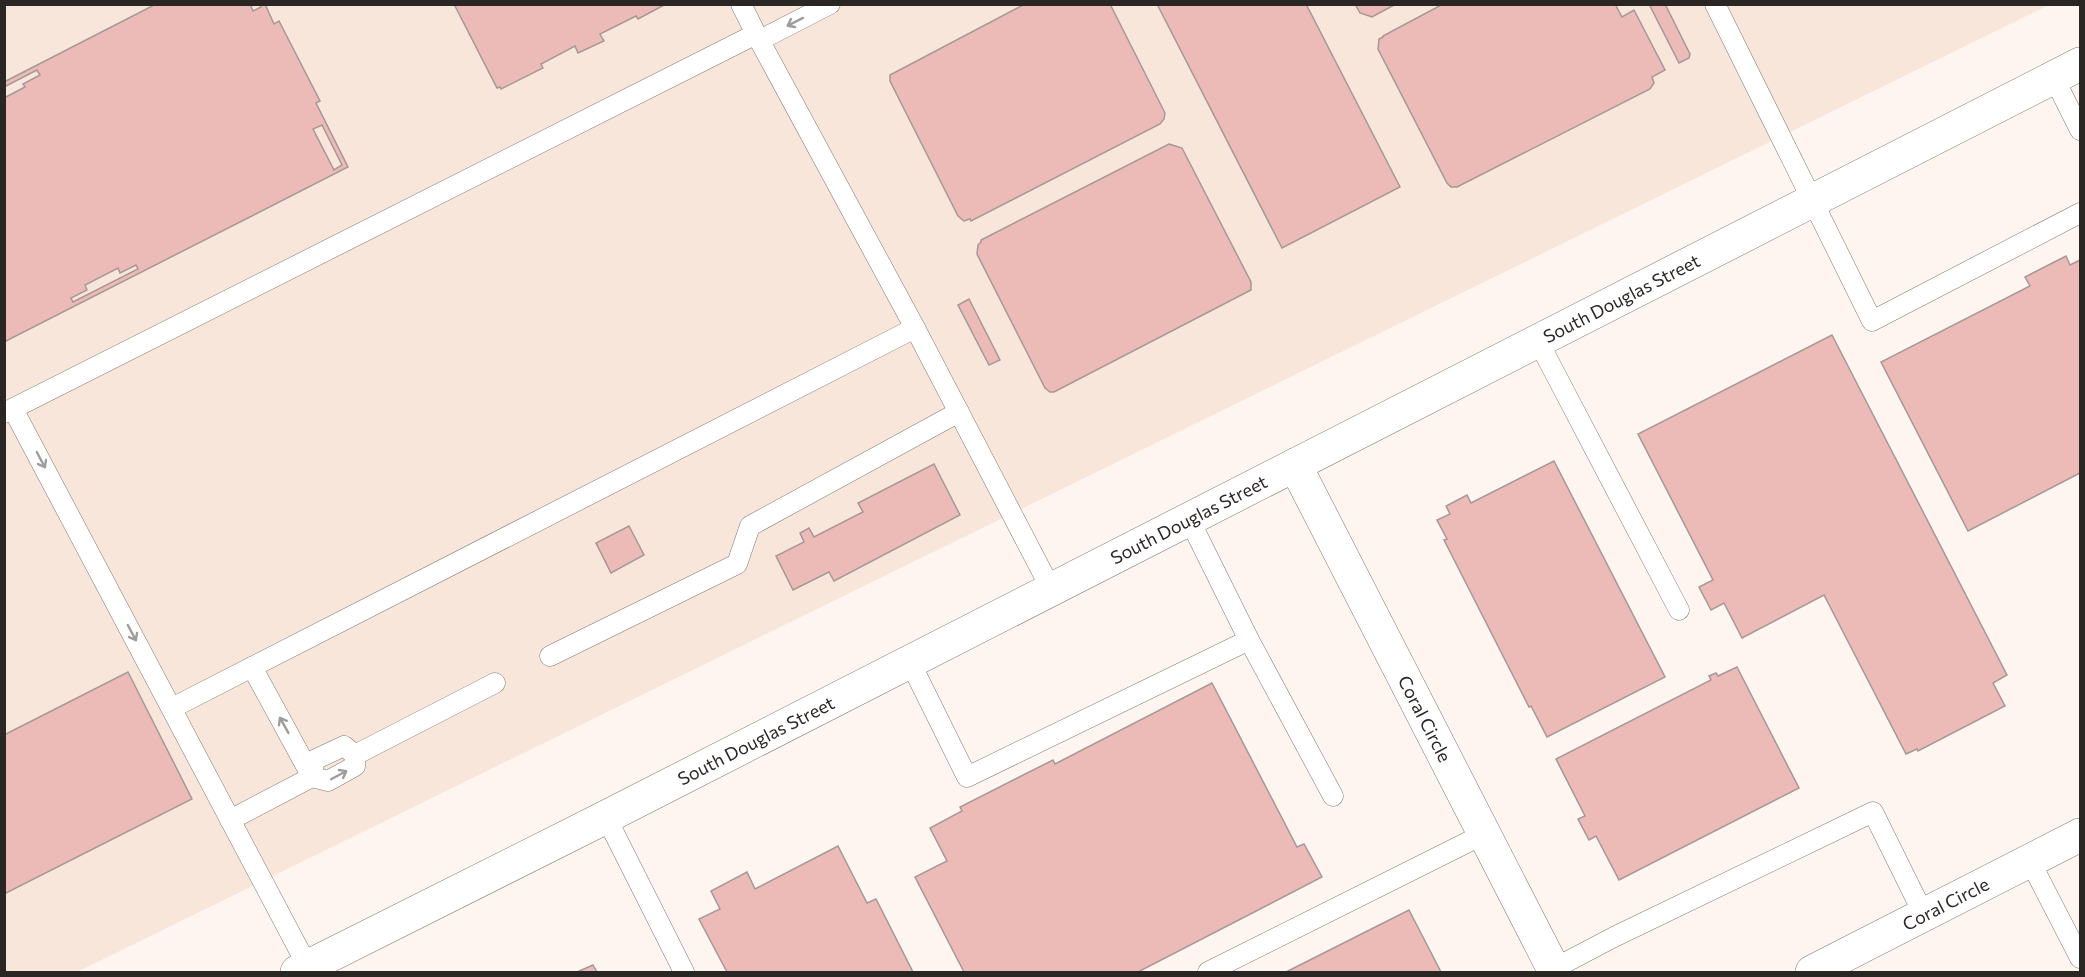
<svg xmlns="http://www.w3.org/2000/svg" width="2085" height="977" font-family="Commissioner,sans-serif">
  <style>
    .built { fill: #f9e6db }
    .building { fill: #ecbab7; stroke: #a59897; stroke-width: 1.5; fill-rule: evenodd }
    .lines { fill: none; stroke-linecap: round; stroke-linejoin: round }
    .service-casing { stroke: #837973; stroke-width: 21 }
    .minor-casing { stroke: #837973; stroke-width: 34 }
    .tertiary-casing { stroke: #837973; stroke-width: 34 }
    .service { stroke: #fff; stroke-width: 20 }
    .minor { stroke: #fff; stroke-width: 33 }
    .tertiary { stroke: #fff; stroke-width: 33 }
    .oneway { stroke: #9f9d9c }
    .labels { text-anchor: middle; dominant-baseline: central; stroke-width: 5; stroke-linejoin: round; paint-order: stroke }
    .street-label { font-size: 18px; fill: #2a2624; stroke: #fff }
  </style>
  <rect width="100%" height="100%" fill="#fef5f0"/>
  <polygon class="built" points="5,5 2049,5 77,972 5,972"/>
  <g class="building">
    <path d="M156 4H250L253 11 261 7 260 4H265L274 24 279 21 320 101 316 103 348 167 4 342V98L25 87 23 84 40 75 37 70 4 87V82ZM322 125 342 165 334 170 313 129ZM136 265 138 269 73 302 71 298 87 290 85 285 118 268 120 273Z"/>
    <polygon points="454,4 666,4 638,19 636,16 600,34 604,41 578,53 575,46 541,64 543,68 501,89 500,87 497,88"/>
    <polygon points="1025,4 1110,4 1165,113 1164,119 1160,124 971,221 970,219 964,221 958,216 890,81 890,75"/>
    <polygon points="1157,4 1306,4 1400,187 1282,248"/>
    <polygon points="1355,4 1396,4 1372,17 1360,13"/>
    <polygon points="1443,4 1615,4 1622,17 1634,10 1665,70 1652,77 1654,83 1650,89 1457,187 1451,187 1447,183 1378,49 1379,39 1383,37 1383,36"/>
    <polygon points="1649,4 1665,4 1690,54 1689,58 1679,63"/>
    <polygon points="1169,144 1182,148 1251,282 1251,290 1054,392 1050,392 1045,388 977,254 978,245 981,242 981,240"/>
    <polygon points="2066,256 2070,265 2080,260 2080,473 1968,531 1881,362 2030,286 2025,277"/>
    <polygon points="969,299 1000,360 989,365 958,305"/>
    <polygon points="1832,335 2007,675 1993,683 2005,706 1918,751 1917,749 1906,754 1824,595 1742,638 1724,603 1711,610 1699,587 1713,580 1638,434"/>
    <polygon points="1554,461 1665,677 1547,737 1531,706 1529,707 1444,540 1447,539 1437,520 1450,514 1446,506 1467,495 1471,503"/>
    <polygon points="934,464 960,515 834,581 829,572 793,590 776,556 804,542 800,533 809,528 814,537 863,512 858,503"/>
    <polygon points="629,526 644,555 611,573 596,543"/>
    <polygon points="1737,667 1799,788 1619,880 1596,836 1589,840 1578,819 1585,816 1556,759 1711,680 1709,676 1716,673 1718,676"/>
    <polygon points="128,672 192,799 4,894 4,735"/>
    <polygon points="1212,683 1297,847 1304,844 1322,877 1138,972 964,972 915,877 947,861 930,828 962,811 960,807 1053,760 1055,764"/>
    <polygon points="838,846 867,903 876,899 913,972 727,972 699,919 720,909 711,891 747,872 755,889"/>
    <polygon points="1409,910 1441,972 1286,972"/>
    <polygon points="593,965 597,972 577,972"/>
  </g>
  <g class="lines">
    <g class="service-casing">
      <g id="service">
        <polyline points="1715,4 1872,321 2080,213"/>
        <polyline points="756,34 915,328 1051,589"/>
        <polyline points="760,40 830,4"/>
        <polyline points="2054,78 2080,130"/>
        <polyline points="1538,341 1679,610"/>
        <polyline points="13,409 308,967"/>
        <polyline points="4,413 756,34 741,4"/>
        <polyline points="1249,640 1333,796"/>
        <polyline points="550,656 737,564 750,526 959,412"/>
        <polyline points="910,662 967,777 1249,640 1189,519"/>
        <polyline points="252,667 312,777"/>
        <polyline points="172,708 915,328"/>
        <polyline points="355,755 495,683"/>
        <polyline points="312,777 314,760 344,746 355,755"/>
        <polyline points="606,817 684,972"/>
        <polyline points="230,820 312,777 328,781 355,766 355,755"/>
        <polyline points="2030,861 2080,958"/>
        <polyline points="1553,969 1614,937 1873,812 1924,915"/>
        <polyline points="1208,972 1484,834"/>
      </g>
    </g>
    <g class="minor-casing">
      <g id="minor">
        <path id="s1" d="M1295 465 1555 972"/>
        <path id="s2" d="M1812 972 2080 835"/>
      </g>
    </g>
    <g class="tertiary-casing">
      <g id="tertiary">
        <path id="s3" d="M297 972 606 817 2080 64"/>
      </g>
    </g>
    <use href="#service" class="service"/>
    <use href="#minor" class="minor"/>
    <use href="#tertiary" class="tertiary"/>
  </g>
  <defs><path id="oneway-shaft" d="M-6 0H5M1.5-3L5.5 0L1.5 3" fill="none" stroke-width="1.6" stroke-linecap="round" stroke-linejoin="round" transform="scale(1.5)"/></defs>
  <g class="oneway">
    <use href="#oneway-shaft" transform="translate(795 22) rotate(153)"/>
    <use href="#oneway-shaft" transform="translate(41 460) rotate(62)"/>
    <use href="#oneway-shaft" transform="translate(132 633) rotate(62)"/>
    <use href="#oneway-shaft" transform="translate(284 725) rotate(-119)"/>
    <use href="#oneway-shaft" transform="translate(339 775) rotate(-28)"/>
  </g>
  <g class="labels">
    <g class="street-label">
      <text stroke="none"><textPath href="#s3" startOffset="1486">South Douglas Street</textPath></text>
      <text stroke="none"><textPath href="#s3" startOffset="1000">South Douglas Street</textPath></text>
      <text stroke="none"><textPath href="#s1" startOffset="285">Coral Circle</textPath></text>
      <text stroke="none"><textPath href="#s3" startOffset="514">South Douglas Street</textPath></text>
      <text stroke="none"><textPath href="#s2" startOffset="150">Coral Circle</textPath></text>
    </g>
  </g>
  <rect width="2085" height="977" fill="none" stroke="#2a2624" stroke-width="12"/>
</svg>
